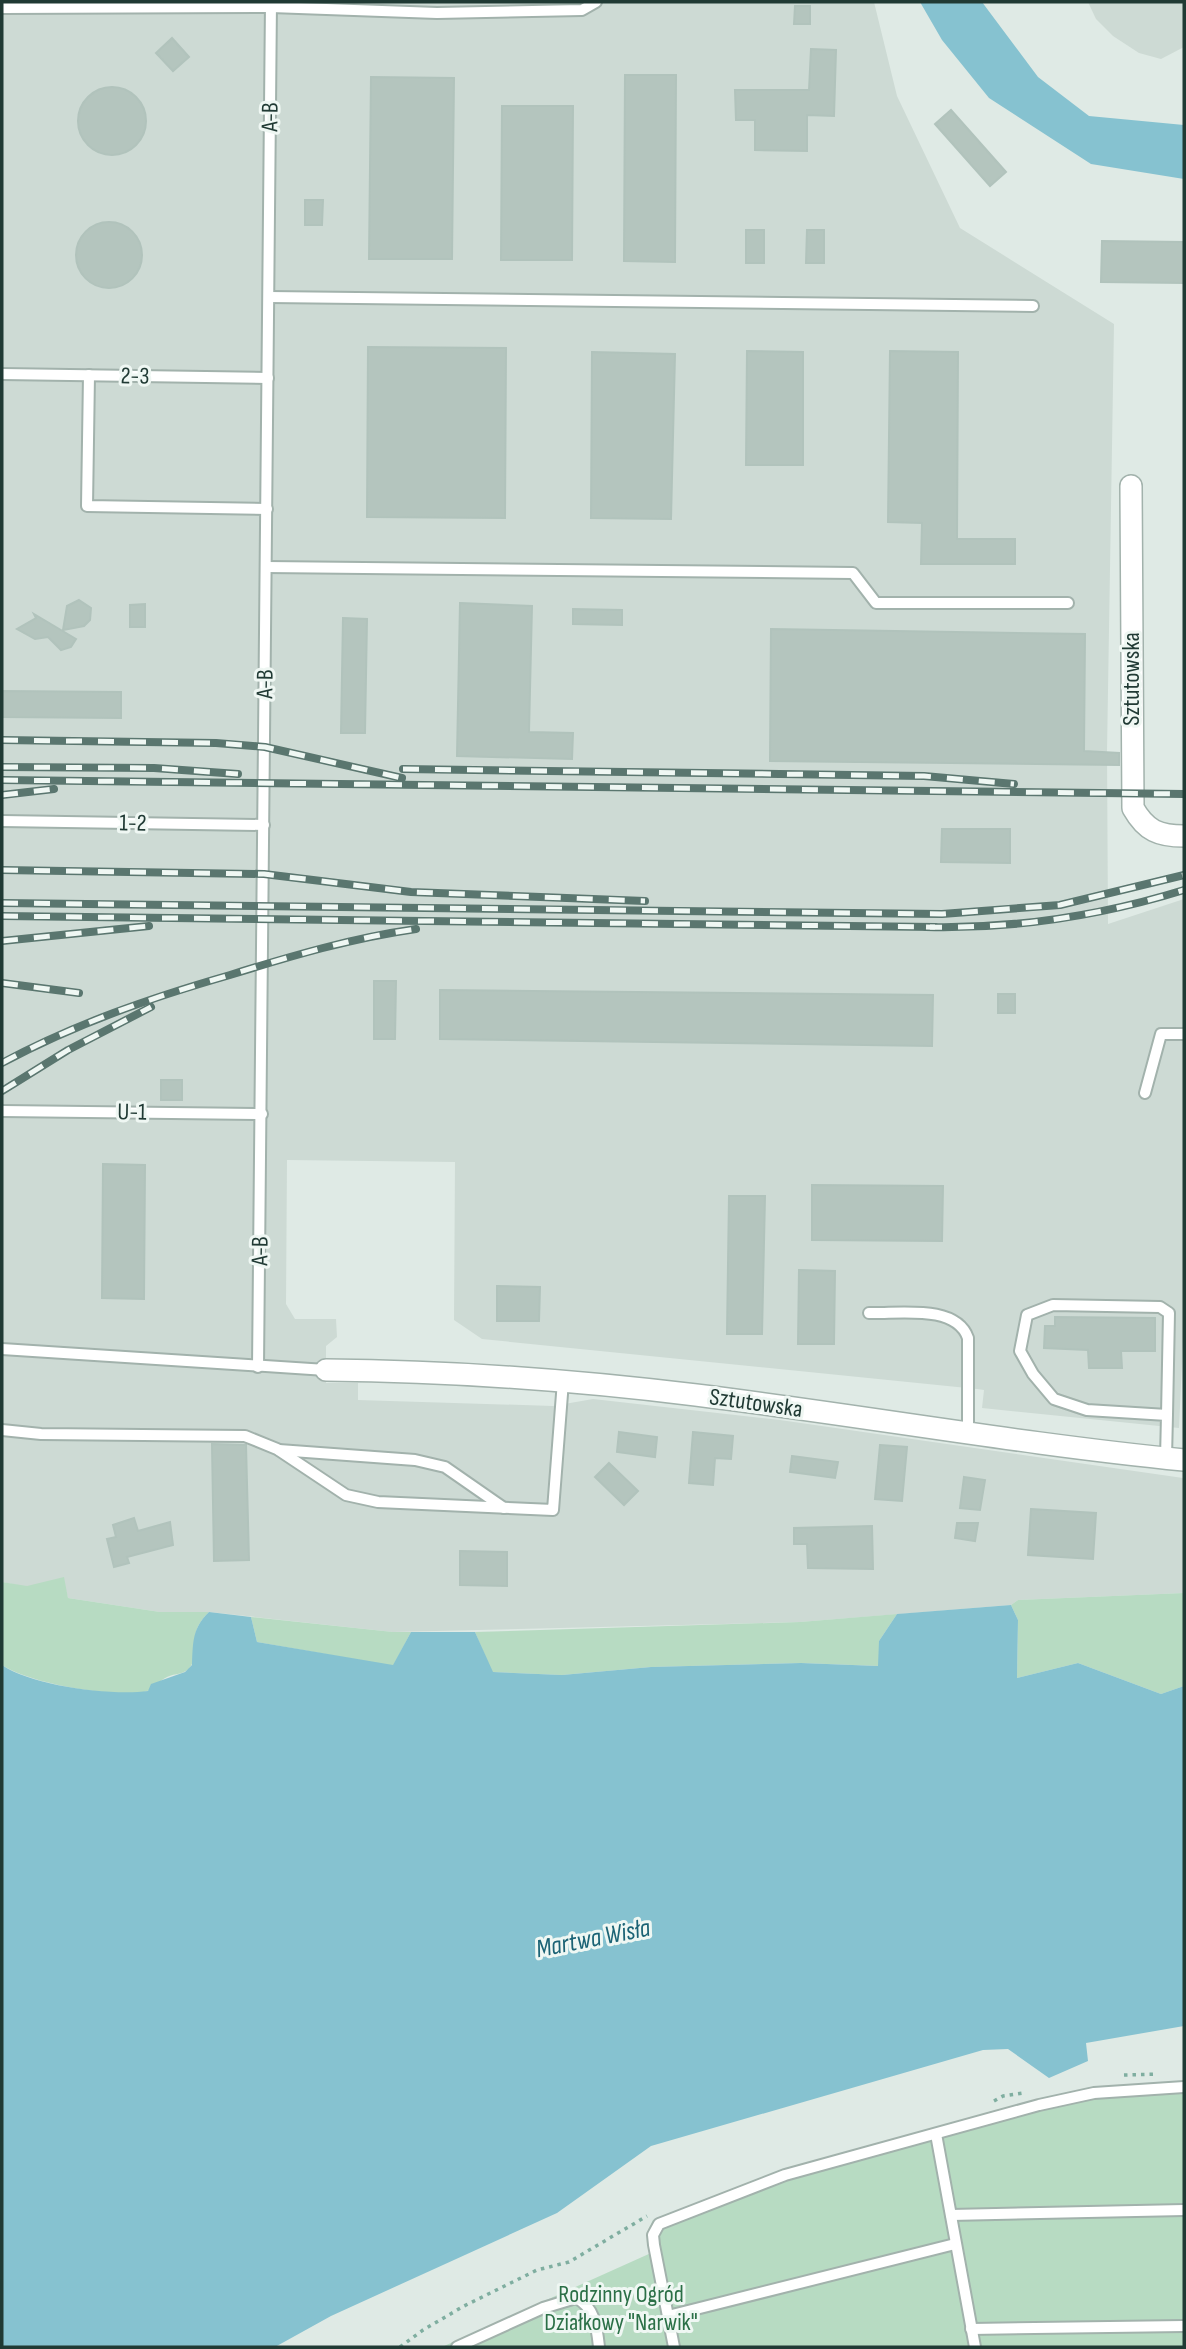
<svg xmlns="http://www.w3.org/2000/svg" width="1186" height="2349" font-family="'Sofia Sans Condensed',sans-serif">
  <style>
    .built { fill: #cddad4 }
    .green { fill: #b7dbc2 }
    .water { fill: #86c2d0 }
    .building { fill: #b4c5be; stroke: #b1c3bc; stroke-width: 2 }
    .lines { fill: none; stroke-linecap: round; stroke-linejoin: round }
    .lane-casing { stroke: #a2b2ac; stroke-width: 14 }
    .street-casing { stroke: #a2b2ac; stroke-width: 24 }
    .path { stroke: #7faea0; stroke-width: 3.5; stroke-dasharray: 3.5 5; stroke-linecap: butt }
    .lane { stroke: #fff; stroke-width: 10 }
    .street { stroke: #fff; stroke-width: 21 }
    .rail-casing { stroke: #5a766f; stroke-width: 8 }
    .rail { stroke: #eff7f3; stroke-width: 5; stroke-dasharray: 16; stroke-linecap: butt }
    .labels { text-anchor: middle; dominant-baseline: central; stroke-width: 6; stroke-linejoin: round; paint-order: stroke }
    .street-label { font-size: 24px; fill: #203a34; stroke: #eff7f3 }
    .park-label { font-size: 24px; fill: #2b7047; stroke: #eff7f3 }
    .water-label { font-size: 26px; font-style: italic; fill: #1b6375; stroke: #eff7f3 }
  </style>
  <rect width="100%" height="100%" fill="#dfeae5"/>
  <g class="built">
    <polygon points="2,2 874,2 897,96 960,228 1114,324 1107,752 1108,924 1184,899 1184,1320 1179,1428 982,1408 984,1390 977,1389 482,1339 454,1320 455,1162 287,1160 286,1304 295,1319 336,1319 337,1337 326,1346 326,1383 358,1383 358,1400 553,1406 593,1399 780,1420 1183,1478 1184,1593 1018,1600 1011,1605 800,1622 393,1632 209,1612 160,1612 68,1598 63,1578 27,1587 2,1582"/>
    <polygon points="1088,2 1184,2 1184,47 1161,59 1139,53 1113,36 1096,19"/>
  </g>
  <g class="green">
    <path d="M64 1577 68 1598 160 1612H209C185 1635 201 1648 191 1666 185 1675 175 1673 167 1677 158 1681 154 1690 144 1692 113 1698 28 1683 2 1665V1582L27 1586Z"/>
    <polygon points="1184,1593 1184,1686 1161,1694 1078,1663 1017,1678 1018,1620 1011,1605 1018,1600"/>
    <polygon points="897,1614 879,1641 879,1666 801,1663 651,1667 562,1675 492,1672 475,1632 800,1622"/>
    <polygon points="251,1617 393,1632 411,1632 393,1666 257,1642"/>
    <polygon points="1184,2082 1184,2347 442,2347 651,2253 648,2230 653,2220 793,2167 1091,2087"/>
  </g>
  <g class="water">
    <polygon points="920,2 982,2 1038,77 1089,116 1184,125 1184,179 1091,164 989,98 942,40"/>
    <path d="M1011 1605 1018 1620 1017 1678 1078 1663 1161 1694 1184 1686V2026L1086 2043 1088 2061 1049 2078 1008 2049 983 2050 651 2146 557 2213 331 2316 275 2347H2V1665C32 1686 112 1696 148 1691L151 1684 185 1672 192 1665C193 1643 192 1628 209 1612L251 1617 257 1642 393 1665 411 1632H475L493 1672 562 1675 651 1667 801 1663 878 1666 879 1641 897 1614Z"/>
  </g>
  <g class="building">
    <polygon points="795,6 810,6 810,24 794,24"/>
    <polygon points="172,38 189,57 173,71 156,53"/>
    <polygon points="811,49 836,50 834,116 807,115 807,151 755,150 755,120 736,120 735,90 809,90"/>
    <polygon points="625,75 676,75 675,262 624,261"/>
    <polygon points="371,77 454,78 452,259 369,259"/>
    <circle cx="112" cy="121" r="34"/>
    <polygon points="502,106 573,106 572,260 501,260"/>
    <polygon points="951,110 1006,172 990,186 935,124"/>
    <polygon points="305,200 323,200 322,225 305,225"/>
    <circle cx="109" cy="255" r="33"/>
    <rect x="746" y="230" width="18" height="33"/>
    <polygon points="807,230 824,230 824,263 806,263"/>
    <polygon points="1102,241 1184,242 1184,283 1101,282"/>
    <polygon points="368,347 506,348 505,518 367,517"/>
    <polygon points="747,351 803,352 803,465 746,465"/>
    <polygon points="890,351 958,352 957,539 1015,539 1015,564 921,564 922,523 888,522"/>
    <polygon points="592,352 675,354 671,519 591,518"/>
    <polygon points="79,600 91,608 90,620 84,626 63,630 67,606"/>
    <polygon points="460,603 532,606 529,732 573,733 572,759 457,756"/>
    <polygon points="145,604 145,627 130,627 130,605"/>
    <polygon points="573,609 622,610 622,625 573,624"/>
    <polygon points="34,614 76,639 71,647 61,650 48,637 35,639 17,629 36,618"/>
    <polygon points="343,618 367,619 365,733 341,733"/>
    <polygon points="771,629 1085,634 1084,751 1119,753 1119,765 770,761"/>
    <polygon points="2,691 121,692 121,718 2,717"/>
    <polygon points="942,829 1010,829 1010,863 941,862"/>
    <polygon points="374,981 396,981 395,1039 374,1039"/>
    <polygon points="440,990 933,995 932,1046 440,1039"/>
    <rect x="998" y="994" width="17" height="19"/>
    <rect x="161" y="1080" width="21" height="20"/>
    <polygon points="103,1164 145,1165 144,1299 102,1298"/>
    <polygon points="812,1185 943,1186 942,1241 812,1240"/>
    <polygon points="729,1196 765,1196 762,1334 727,1334"/>
    <polygon points="799,1270 835,1271 834,1344 798,1344"/>
    <polygon points="497,1286 540,1287 539,1321 497,1321"/>
    <polygon points="1055,1317 1155,1318 1155,1351 1121,1351 1122,1368 1089,1368 1088,1350 1044,1348 1045,1326 1055,1326"/>
    <polygon points="619,1432 657,1437 655,1457 617,1452"/>
    <polygon points="693,1432 733,1436 731,1459 715,1458 713,1485 689,1483"/>
    <polygon points="212,1444 246,1445 249,1560 214,1561"/>
    <polygon points="880,1445 907,1447 902,1501 875,1499"/>
    <polygon points="792,1456 838,1462 835,1478 790,1472"/>
    <polygon points="609,1463 638,1491 624,1505 595,1477"/>
    <polygon points="964,1477 985,1480 980,1510 960,1508"/>
    <polygon points="1031,1509 1096,1513 1093,1559 1028,1555"/>
    <polygon points="134,1518 138,1531 170,1522 173,1545 127,1557 129,1563 114,1567 107,1539 116,1537 113,1525"/>
    <polygon points="957,1523 978,1523 975,1541 955,1538"/>
    <polygon points="872,1526 873,1569 808,1568 807,1544 794,1544 794,1528"/>
    <polygon points="460,1551 507,1552 507,1586 460,1585"/>
  </g>
  <g class="lines">
    <g class="lane-casing">
      <g id="lane">
        <polyline points="2,8 271,7 437,13 582,10 596,2"/>
        <polyline points="269,297 1033,306"/>
        <polyline points="2,374 268,378"/>
        <polyline points="89,375 87,506 267,509"/>
        <polyline points="266,567 853,573 876,603 1068,603"/>
        <polyline points="2,821 264,825"/>
        <polyline points="1145,1093 1161,1034 1184,1034"/>
        <polyline points="2,1111 262,1114"/>
        <path d="M869 1313C899 1314 956 1304 968 1338V1432"/>
        <polyline points="2,1349 326,1370"/>
        <polyline points="258,1367 271,2"/>
        <polyline points="2,1430 41,1434 245,1436 277,1449 346,1495 378,1502 553,1510 563,1381"/>
        <polyline points="279,1450 415,1460 445,1467 504,1508"/>
        <polyline points="1166,1458 1167,1415 1169,1313 1160,1307 1053,1305 1027,1315 1020,1351 1033,1374 1054,1399 1087,1410 1167,1415"/>
        <polyline points="936,2134 975,2347"/>
        <polyline points="951,2215 1184,2210"/>
        <polyline points="668,2316 955,2244"/>
        <polyline points="971,2329 1184,2326"/>
        <path d="M457 2347 543 2308 576 2298C595 2307 597 2328 599 2347"/>
        <polyline points="674,2347 654,2245 653,2235 659,2224 785,2175 1039,2105 1094,2093 1184,2087"/>
      </g>
    </g>
    <g class="street-casing">
      <g id="street">
        <path d="M1131 486 1133 808C1146 831 1159 836 1184 836"/>
        <path d="M326 1370C450 1371 573 1380 696 1395 859 1415 1021 1444 1184 1460"/>
      </g>
    </g>
    <g class="path">
      <polyline points="1124,2075 1158,2074"/>
      <polyline points="994,2101 1003,2096 1023,2093"/>
      <polyline points="400,2347 423,2330 464,2306 537,2270 569,2262 647,2216"/>
    </g>
    <use href="#lane" class="lane"/>
    <use href="#street" class="street"/>
    <g class="rail-casing">
      <g id="rail">
        <polyline points="2,740 216,743 265,747 402,778"/>
        <polyline points="2,767 154,768 238,774"/>
        <polyline points="403,769 924,776 1014,784"/>
        <polyline points="2,780 1184,794"/>
        <polyline points="2,795 54,789"/>
        <polyline points="2,870 264,874 411,892 645,901"/>
        <polyline points="2,903 942,914 1060,905 1184,875"/>
        <polyline points="2,916 935,927"/>
        <path d="M926 927C1014 929 1100 916 1184 890"/>
        <polyline points="2,941 149,926"/>
        <polyline points="2,983 79,993"/>
        <path d="M2 1063C75 1024 150 998 230 975 291 956 352 938 416 929"/>
        <polyline points="2,1091 68,1050 151,1007"/>
      </g>
    </g>
    <use href="#rail" class="rail"/>
  </g>
  <g class="labels">
    <g class="street-label">
      <text transform="translate(270 117) rotate(-89)">A-B</text>
      <text transform="translate(135 376) rotate(1)">2-3</text>
      <text transform="translate(1131 679) rotate(-90)">Sztutowska</text>
      <text transform="translate(265 684) rotate(-89)">A-B</text>
      <text transform="translate(133 823) rotate(1)">1-2</text>
      <text transform="translate(132 1112) rotate(1)">U-1</text>
      <text transform="translate(260 1251) rotate(-89)">A-B</text>
      <text transform="translate(756 1403) rotate(8)">Sztutowska</text>
    </g>
    <g class="park-label">
      <text x="621" y="2294">Rodzinny Ogród<tspan x="621" dy="28">Działkowy "Narwik"</tspan></text>
    </g>
    <g class="water-label">
      <text transform="translate(593 1939) rotate(-11)">Martwa Wisła</text>
    </g>
  </g>
  <rect width="1186" height="2349" fill="none" stroke="#203a34" stroke-width="7"/>
</svg>
